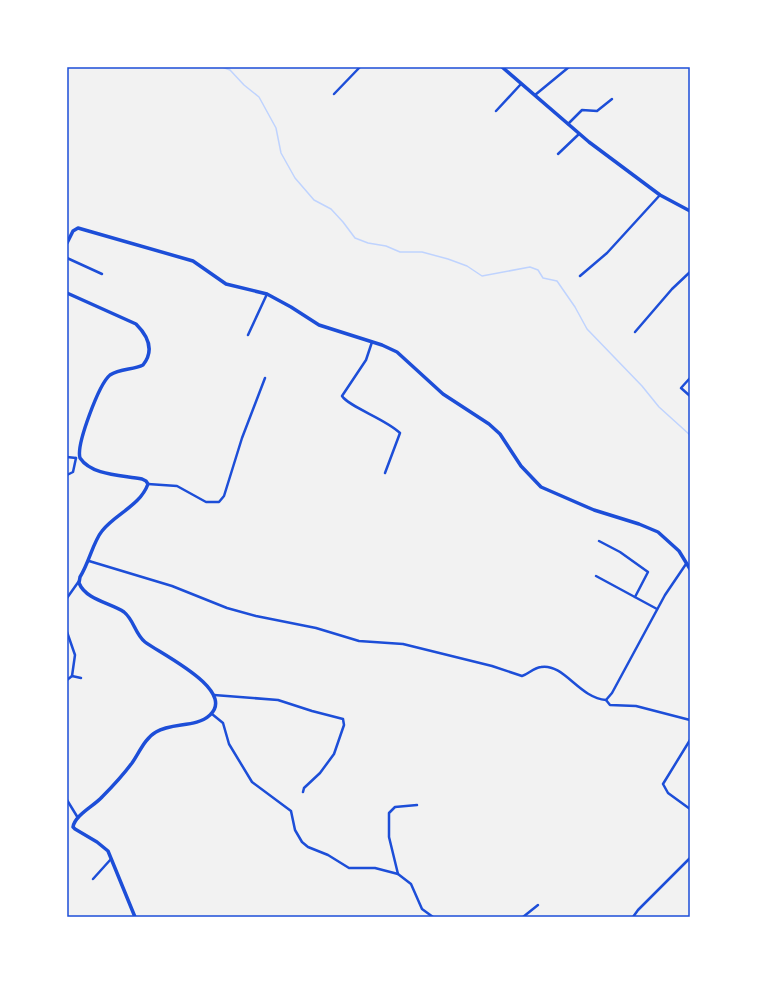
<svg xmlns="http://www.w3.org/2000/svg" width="757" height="984" font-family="Inter,sans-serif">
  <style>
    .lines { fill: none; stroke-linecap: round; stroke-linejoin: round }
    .stream { stroke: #bfd3fe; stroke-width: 1.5 }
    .minor { stroke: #1d4ed8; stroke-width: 2.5 }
    .tertiary { stroke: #1d4ed8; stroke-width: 3.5 }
    .neatline { fill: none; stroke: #1d4ed8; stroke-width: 1.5 }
  </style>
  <rect width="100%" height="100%" fill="#f2f2f2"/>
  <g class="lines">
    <polyline class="stream" points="222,67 230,70 244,85 259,97 276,128 281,153 295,178 314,200 331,209 343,222 355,238 368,243 386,246 400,252 422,252 448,259 467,266 482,276 530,267 538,270 543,278 557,281 575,307 587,329 642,386 659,407 690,435"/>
    <g class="minor">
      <polyline points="334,94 360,67"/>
      <polyline points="535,95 569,67"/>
      <polyline points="496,111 521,84"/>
      <polyline points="568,124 582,110 597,111 612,99"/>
      <polyline points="558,154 579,134"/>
      <polyline points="67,258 102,274"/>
      <polyline points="580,276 607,253 660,195"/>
      <polyline points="635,332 672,289 690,272"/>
      <polyline points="248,335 267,294"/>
      <path d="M372 342 366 360 342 396C349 407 386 419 400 433L385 473"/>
      <polyline points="690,378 681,388 690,396"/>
      <polyline points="67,457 76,458"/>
      <polyline points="67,475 73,472 76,458"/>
      <polyline points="148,484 177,486 206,502 219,502 224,496 242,438 265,378"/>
      <polyline points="599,541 620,552 648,572 635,597"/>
      <path d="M89 561 172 586 227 608 256 616 316 628 359 641 403 644 492 666 522 676C529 674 533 668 541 667 564 663 579 698 606 700L612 693 665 595 686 564"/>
      <polyline points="596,576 657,609"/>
      <polyline points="67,598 79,581"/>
      <polyline points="67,632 75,655 72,676"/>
      <polyline points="67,680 72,676 81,678"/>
      <polyline points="214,695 278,700 312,711 343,719 344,725 334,754 320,773 304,788 303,792"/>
      <polyline points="606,700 610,705 636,706 690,720"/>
      <polyline points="212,714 223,723 229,744 252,782 291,811 295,830 302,842 308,847 328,855 349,868 375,868 398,874 411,884 422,909 433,917"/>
      <polyline points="690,740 663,784 668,793 690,809"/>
      <polyline points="67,800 78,818"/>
      <polyline points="398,874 389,837 389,813 395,807 417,805"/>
      <polyline points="93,879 111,859"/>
      <polyline points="523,917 538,905"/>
      <polyline points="633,917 638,910 690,858"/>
    </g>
    <g class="tertiary">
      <polyline points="502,67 589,142 660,195 690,211"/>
      <polyline points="67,243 73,231 78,228 193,261 226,284 267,294 291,307 319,325 382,345 397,352 443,394 489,424 500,434 521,466 541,487 594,510 639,524 658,532 679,551 690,569"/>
      <path d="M67 293 136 324C148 336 155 350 143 365 133 370 120 368 110 375 99 384 76 445 80 458 92 476 123 475 142 479L146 481 148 484C140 506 115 514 102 531 93 542 89 563 80 577L79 583C86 600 111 603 124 612 134 620 135 634 145 642 159 653 237 690 210 715 196 728 172 722 156 732 145 738 139 753 132 763 123 775 113 786 102 797 94 806 75 815 73 827L75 829 97 842 108 851 135 917"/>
    </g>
  </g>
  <rect width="757" height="984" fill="none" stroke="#ffffff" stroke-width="136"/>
  <rect x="68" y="68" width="621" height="848" class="neatline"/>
</svg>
